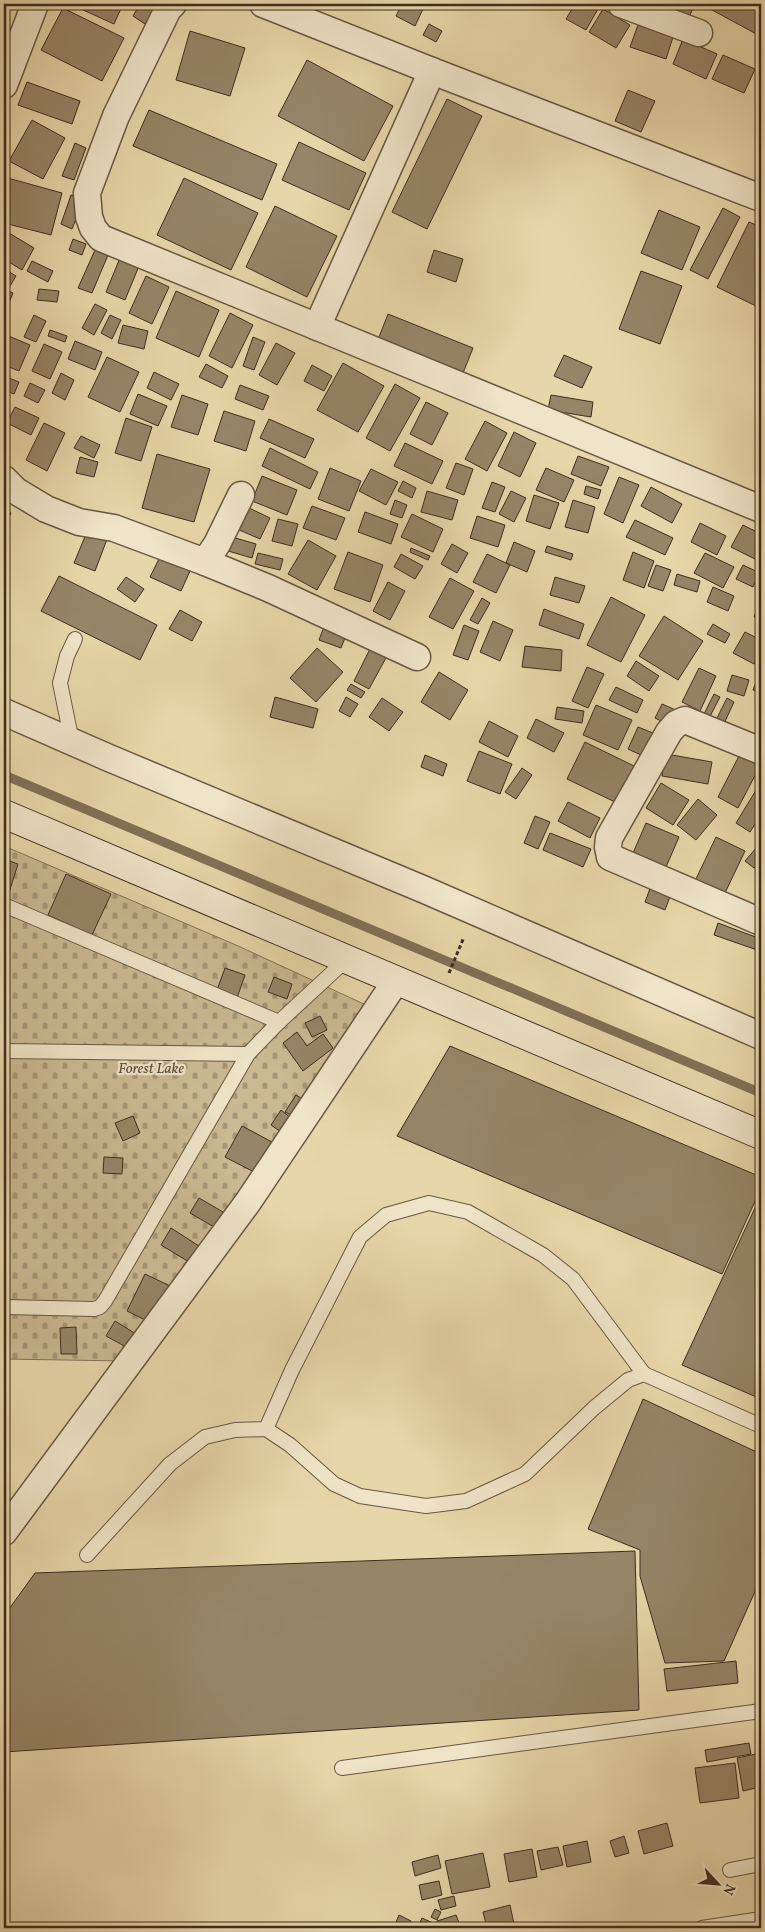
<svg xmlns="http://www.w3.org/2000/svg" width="765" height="1932" font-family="Vollkorn,serif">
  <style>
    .cemetery { fill: url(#cemetery-stones); stroke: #847358 }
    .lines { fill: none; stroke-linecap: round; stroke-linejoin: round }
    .stream { stroke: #817056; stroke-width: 9 }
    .building { fill: #968567; stroke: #3e2d1f }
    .lane-casing { stroke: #685742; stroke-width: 16 }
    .street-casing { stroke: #685742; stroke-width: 29 }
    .secondary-casing { stroke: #3e2d1f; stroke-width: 30 }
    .path { stroke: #3e2d1f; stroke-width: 3; stroke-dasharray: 4 2.5; stroke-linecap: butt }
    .lane { stroke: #efe4c7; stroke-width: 14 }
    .street { stroke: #efe4c7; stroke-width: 26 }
    .secondary { stroke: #efe4c7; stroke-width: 28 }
    .labels { text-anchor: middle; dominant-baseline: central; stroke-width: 4.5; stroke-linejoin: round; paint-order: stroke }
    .park-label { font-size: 15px; font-style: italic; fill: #5a4936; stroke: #efe4c7 }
  </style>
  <defs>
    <pattern id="cemetery-stones" width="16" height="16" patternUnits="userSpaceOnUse" patternTransform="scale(1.25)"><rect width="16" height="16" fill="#cab992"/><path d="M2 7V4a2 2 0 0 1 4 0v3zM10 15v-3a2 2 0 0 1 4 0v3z" fill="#a59777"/></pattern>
  </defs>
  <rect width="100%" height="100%" fill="#e7d6a9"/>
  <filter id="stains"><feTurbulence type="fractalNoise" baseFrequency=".004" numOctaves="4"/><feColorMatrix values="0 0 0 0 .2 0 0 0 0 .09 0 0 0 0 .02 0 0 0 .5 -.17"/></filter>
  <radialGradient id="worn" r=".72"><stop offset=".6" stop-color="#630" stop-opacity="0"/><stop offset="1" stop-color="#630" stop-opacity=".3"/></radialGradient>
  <polygon class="cemetery" points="4,846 236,945 366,1005 125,1361 4,1359"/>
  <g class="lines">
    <polyline class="stream" points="4,775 761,1093"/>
  </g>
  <g class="building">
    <polygon points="70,4 123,4 114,24"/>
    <polygon points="140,4 158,4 145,24 133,16"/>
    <polygon points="402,4 412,4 423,9 415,26 396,16"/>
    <polygon points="575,4 590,4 598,9 586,30 566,19"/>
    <polygon points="659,4 695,4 689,17"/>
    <polygon points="701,4 761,4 761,35 760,36"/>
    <polygon points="63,8 124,38 102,81 41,50"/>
    <polygon points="603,9 630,25 616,48 589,32"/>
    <polygon points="429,24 442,31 436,42 423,35"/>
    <polygon points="638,25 673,37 666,59 630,47"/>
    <polygon points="190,31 245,48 230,96 176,80"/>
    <polygon points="683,39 717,54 706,79 673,64"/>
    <polygon points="723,55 755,69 744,93 712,79"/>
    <polygon points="307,60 393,106 364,161 278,116"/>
    <polygon points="27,82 80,101 72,124 18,105"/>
    <polygon points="628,90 655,101 641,132 615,121"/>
    <polygon points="447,99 482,116 427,229 392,212"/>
    <polygon points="149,110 277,164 262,200 133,146"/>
    <polygon points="32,120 65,138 43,179 9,161"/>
    <polygon points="299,142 366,173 349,210 282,180"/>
    <polygon points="75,143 86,148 74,180 62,176"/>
    <polygon points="4,177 62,193 51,235 4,223"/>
    <polygon points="184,178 258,213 231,270 157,235"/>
    <polygon points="71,195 84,199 72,229 61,224"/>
    <polygon points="275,206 337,236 307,297 246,267"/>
    <polygon points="723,208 740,217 708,279 690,270"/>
    <polygon points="659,210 700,227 682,270 641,253"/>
    <polygon points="749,222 761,227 761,305 760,308 717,287"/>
    <polygon points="9,233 34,248 22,270 4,259 4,243"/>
    <polygon points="73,239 86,244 82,255 69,250"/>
    <polygon points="95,250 108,255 92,293 78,288"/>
    <polygon points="434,250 463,259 456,282 427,272"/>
    <polygon points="120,258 139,266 125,300 106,292"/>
    <polygon points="32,261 53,271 48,282 27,271"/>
    <polygon points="4,269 16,276 10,286 4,282"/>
    <polygon points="641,271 682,286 660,344 619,329"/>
    <polygon points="146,276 169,287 152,324 129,313"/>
    <polygon points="4,289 13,293 9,303 4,301"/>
    <polygon points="39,289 59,291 57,302 37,300"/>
    <polygon points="176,291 219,310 199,357 156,338"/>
    <polygon points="95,304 107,310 94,335 82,328"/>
    <polygon points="230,313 253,325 232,368 209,356"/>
    <polygon points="388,314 473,348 457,388 372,355"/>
    <polygon points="34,315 46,321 36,342 24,337"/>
    <polygon points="110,315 121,320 112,339 101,333"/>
    <polygon points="123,325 148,331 144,349 118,343"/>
    <polygon points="50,330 67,336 65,342 48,336"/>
    <polygon points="4,334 30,345 19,371 4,365"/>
    <polygon points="253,337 265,342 254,370 243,366"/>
    <polygon points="75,341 102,352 95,370 68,359"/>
    <polygon points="276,343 295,353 277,385 259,375"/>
    <polygon points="44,344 62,352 50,379 32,371"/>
    <polygon points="564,355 592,367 582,388 554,376"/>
    <polygon points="107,357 139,372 120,412 88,397"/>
    <polygon points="343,363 384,386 358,432 317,410"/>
    <polygon points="206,364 228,376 222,388 199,377"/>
    <polygon points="312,365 332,376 324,391 304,381"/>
    <polygon points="154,372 179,384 171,400 147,388"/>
    <polygon points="61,373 74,380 65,400 52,393"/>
    <polygon points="4,376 19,382 14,394 4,390"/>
    <polygon points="30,383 45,390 38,403 24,396"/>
    <polygon points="395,384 420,398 390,451 366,438"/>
    <polygon points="240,385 269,396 263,410 235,399"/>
    <polygon points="138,394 167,406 158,426 130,414"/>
    <polygon points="182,395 208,404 198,435 171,427"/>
    <polygon points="551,395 593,402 591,417 548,410"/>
    <polygon points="426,402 448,413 432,445 410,434"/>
    <polygon points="4,404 9,406 4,421"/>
    <polygon points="15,407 39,418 31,435 7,423"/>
    <polygon points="224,411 255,421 246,451 214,441"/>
    <polygon points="126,418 152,427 141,461 115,453"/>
    <polygon points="269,419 314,439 305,458 260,438"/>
    <polygon points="485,421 507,433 487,471 465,459"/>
    <polygon points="44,423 65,433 47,471 26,460"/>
    <polygon points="514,432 536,443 520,477 498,466"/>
    <polygon points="81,436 100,445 94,458 74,448"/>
    <polygon points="405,443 443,461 432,484 394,466"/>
    <polygon points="270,448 318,472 310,489 262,466"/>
    <polygon points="157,454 210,469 194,522 142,508"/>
    <polygon points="578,456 609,467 601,486 571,474"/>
    <polygon points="80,457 98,462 94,477 76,473"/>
    <polygon points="456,463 473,469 464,495 446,488"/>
    <polygon points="330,468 361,481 349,511 318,499"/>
    <polygon points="546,468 574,480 564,502 536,490"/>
    <polygon points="371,469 398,482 386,505 359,491"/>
    <polygon points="262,476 297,490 287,515 252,501"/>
    <polygon points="619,477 639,485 623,523 604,514"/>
    <polygon points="403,481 416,488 412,498 398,491"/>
    <polygon points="492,482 505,487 495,512 482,508"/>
    <polygon points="586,486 601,490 598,499 584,494"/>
    <polygon points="651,487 682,504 672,523 641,506"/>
    <polygon points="427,491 458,500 452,520 421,512"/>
    <polygon points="511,491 526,498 514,522 499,514"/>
    <polygon points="534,495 559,503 550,529 526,521"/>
    <polygon points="395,500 407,505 402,518 390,514"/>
    <polygon points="573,500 595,507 588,533 565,527"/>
    <polygon points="312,506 345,518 336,540 303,528"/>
    <polygon points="247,507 270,518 260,539 237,529"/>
    <polygon points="4,509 11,513 4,527"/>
    <polygon points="365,512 398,524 391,544 358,532"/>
    <polygon points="412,514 443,529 433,552 401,537"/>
    <polygon points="477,516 505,525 498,547 470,538"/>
    <polygon points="278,519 298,524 292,546 272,541"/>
    <polygon points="635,520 673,538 665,555 626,537"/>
    <polygon points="700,523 726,536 717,555 691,542"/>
    <polygon points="743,525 761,534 761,562 731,547"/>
    <polygon points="89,527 109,534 95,571 74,563"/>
    <polygon points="232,537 256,544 252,558 228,551"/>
    <polygon points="308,540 336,556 317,590 288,574"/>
    <polygon points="514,542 535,551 527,572 506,563"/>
    <polygon points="452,544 468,553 457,573 441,564"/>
    <polygon points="547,546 573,554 571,560 545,552"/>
    <polygon points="411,548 430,556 428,560 410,552"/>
    <polygon points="348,552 383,565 370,602 334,589"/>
    <polygon points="633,552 654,561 644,588 623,580"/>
    <polygon points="258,553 283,559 280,570 255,564"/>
    <polygon points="705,553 734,567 723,588 694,573"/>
    <polygon points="401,554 423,566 415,579 394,567"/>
    <polygon points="487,554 510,565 496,593 473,582"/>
    <polygon points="160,557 190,571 181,591 150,577"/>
    <polygon points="656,565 671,570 663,591 648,586"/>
    <polygon points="743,565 760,573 753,587 736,579"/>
    <polygon points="677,574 700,581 697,592 674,585"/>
    <polygon points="59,576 157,625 140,660 41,611"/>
    <polygon points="126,577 144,589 135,602 117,589"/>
    <polygon points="555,577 585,586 579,603 550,595"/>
    <polygon points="450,578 474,591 453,629 429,617"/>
    <polygon points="388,582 405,591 390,620 373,611"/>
    <polygon points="713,587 734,596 728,611 707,602"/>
    <polygon points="611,597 645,615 621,662 587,645"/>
    <polygon points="482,598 490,603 478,624 470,620"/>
    <polygon points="761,599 761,620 754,617"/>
    <polygon points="544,609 584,624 579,639 539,625"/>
    <polygon points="180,610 202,622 192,641 169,629"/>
    <polygon points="664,616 703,641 678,680 639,656"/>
    <polygon points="493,621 513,630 500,661 480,652"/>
    <polygon points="325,624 347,633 341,648 319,640"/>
    <polygon points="713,624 730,634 725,643 707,634"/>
    <polygon points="464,625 479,631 468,660 453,655"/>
    <polygon points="745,632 761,640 761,650 754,664 733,653"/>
    <polygon points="525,646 562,650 561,671 522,667"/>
    <polygon points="371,647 387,656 369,689 354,681"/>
    <polygon points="317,648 343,672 316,702 290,678"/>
    <polygon points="636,661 659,676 649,691 627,676"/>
    <polygon points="587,667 604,674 588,708 572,701"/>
    <polygon points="699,668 716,676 700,711 682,702"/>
    <polygon points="761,669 761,693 753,690"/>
    <polygon points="439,672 468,690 450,720 421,702"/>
    <polygon points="732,675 749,680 744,696 727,691"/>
    <polygon points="351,684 365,692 361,698 347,690"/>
    <polygon points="616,687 643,700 637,713 609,700"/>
    <polygon points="714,694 720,697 706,724 700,722"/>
    <polygon points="275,697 318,709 313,728 270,717"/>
    <polygon points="346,697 358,704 350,717 339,711"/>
    <polygon points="382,698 403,712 389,731 369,717"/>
    <polygon points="727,698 734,702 722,728 714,724"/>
    <polygon points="662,704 678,711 671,726 655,718"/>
    <polygon points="596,705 632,720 618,750 583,735"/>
    <polygon points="557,707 584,711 582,723 555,719"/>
    <polygon points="536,719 564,733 554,752 527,738"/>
    <polygon points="489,721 518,736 508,757 479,742"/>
    <polygon points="638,727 653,733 643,756 628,749"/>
    <polygon points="585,742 634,766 617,803 567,779"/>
    <polygon points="479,751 512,764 500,794 467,781"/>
    <polygon points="666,754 712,762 708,784 662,776"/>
    <polygon points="425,755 447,764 443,776 421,767"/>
    <polygon points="739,756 760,766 738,808 718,797"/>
    <polygon points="522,768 532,775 516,799 505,792"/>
    <polygon points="761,782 761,815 750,832 736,823"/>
    <polygon points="661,783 689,800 673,825 646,808"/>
    <polygon points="698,799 717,815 696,840 677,825"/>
    <polygon points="568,802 600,818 590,838 558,821"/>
    <polygon points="535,816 550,822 538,849 524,843"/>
    <polygon points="646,823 679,837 663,874 630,860"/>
    <polygon points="550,833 591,849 583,867 543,850"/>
    <polygon points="716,837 745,851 724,895 695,881"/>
    <polygon points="757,847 761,850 761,858 754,868 745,861"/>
    <polygon points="4,859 18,864 7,899 4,898"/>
    <polygon points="66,874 111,894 92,935 48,915"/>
    <polygon points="651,886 671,894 665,910 645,902"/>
    <polygon points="718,923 761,939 760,951 714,935"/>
    <polygon points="225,968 245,975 237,998 217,990"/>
    <polygon points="274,977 292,984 287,999 268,992"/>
    <polygon points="320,1016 327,1030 312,1037 305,1023"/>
    <polygon points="297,1032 307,1046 323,1034 333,1048 303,1071 283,1043"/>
    <polygon points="450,1046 761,1177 761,1188 722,1274 397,1136"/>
    <polygon points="296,1095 304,1100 293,1116 285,1112"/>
    <polygon points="281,1110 291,1118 281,1132 271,1125"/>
    <polygon points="133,1116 140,1133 123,1141 115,1123"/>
    <polygon points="242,1126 272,1142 256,1173 225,1157"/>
    <polygon points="104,1157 123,1158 122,1174 103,1173"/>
    <polygon points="761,1195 761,1399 682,1365"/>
    <polygon points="199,1198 223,1212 214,1227 190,1213"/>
    <polygon points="171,1228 199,1246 189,1262 161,1245"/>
    <polygon points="145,1274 170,1286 151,1323 127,1311"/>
    <polygon points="115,1321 136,1334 128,1348 106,1336"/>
    <polygon points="76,1327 77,1354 61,1354 60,1328"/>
    <polygon points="643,1399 761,1454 761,1578 724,1661 665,1663 640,1576 640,1550 588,1529"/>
    <polygon points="635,1551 639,1710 4,1752 4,1616 35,1573"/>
    <polygon points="736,1661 738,1683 667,1691 664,1669"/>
    <polygon points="749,1743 751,1754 707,1762 705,1750"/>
    <polygon points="761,1753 761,1787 743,1791 737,1758"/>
    <polygon points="735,1763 739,1798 700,1803 695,1768"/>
    <polygon points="667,1823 673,1846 644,1854 638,1831"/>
    <polygon points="624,1836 629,1853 615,1857 610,1841"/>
    <polygon points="587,1841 591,1862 567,1867 563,1846"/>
    <polygon points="558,1847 563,1865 541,1870 537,1851"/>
    <polygon points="532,1849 537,1877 509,1882 504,1854"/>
    <polygon points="483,1853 490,1887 452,1894 445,1861"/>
    <polygon points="438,1855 441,1868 415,1876 412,1862"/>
    <polygon points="439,1881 442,1895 422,1900 419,1885"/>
    <polygon points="454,1896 456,1906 441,1910 438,1900"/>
    <polygon points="510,1905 514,1924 495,1928 487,1928 483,1912"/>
    <polygon points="435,1909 441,1912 437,1920 431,1917"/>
    <polygon points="399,1915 411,1921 408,1928 394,1927"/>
    <polygon points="456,1915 461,1928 439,1928 437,1921"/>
    <polygon points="422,1918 435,1924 433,1928 418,1927"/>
  </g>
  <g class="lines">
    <g class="lane-casing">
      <g id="lane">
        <polyline points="72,742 60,683 67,656 75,639"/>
        <polyline points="4,905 279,1022"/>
        <polyline points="4,1051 248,1054"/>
        <polyline points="4,1307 94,1309 100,1307 105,1301 248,1054 279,1022 346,960"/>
        <polyline points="266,1429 292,1370 360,1237 386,1215 429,1203 468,1212 543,1255 573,1279 644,1374"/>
        <polyline points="87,1555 170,1464 205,1437 235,1430 266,1429 290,1445 334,1484 360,1496 426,1506 466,1501 525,1474 594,1408 628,1380 644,1374 761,1426"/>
        <polyline points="342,1768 761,1711"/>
        <polyline points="730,1870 761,1864"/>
        <polyline points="702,1928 761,1919"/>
      </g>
    </g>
    <g class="street-casing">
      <g id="street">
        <polyline points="173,4 168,9 116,116 87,193 89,217 93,228 101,238 761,509"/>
        <polyline points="263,4 432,71 761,198"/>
        <polyline points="621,4 699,33"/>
        <polyline points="4,85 35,4"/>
        <polyline points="317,327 432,71"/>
        <polyline points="4,479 16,491 46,509 79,522 114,528 205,562 217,544 241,495"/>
        <polyline points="205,562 268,588 417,657"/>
        <polyline points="4,712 109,758 425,890 761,1036"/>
        <polyline points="761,751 685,720 676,724 669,732 609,838 608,847 610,857 761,922"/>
        <polyline points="4,1532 248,1202 396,981"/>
      </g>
    </g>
    <g class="secondary-casing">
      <polyline id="secondary" points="4,814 761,1135"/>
    </g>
    <polyline class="path" points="449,973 464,937"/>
    <use href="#lane" class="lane"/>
    <use href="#street" class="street"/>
    <use href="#secondary" class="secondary"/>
  </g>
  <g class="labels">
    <g class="park-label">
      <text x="151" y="1069">Forest Lake</text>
    </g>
  </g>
  <rect width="765" height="1932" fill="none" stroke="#e7d6a9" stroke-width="20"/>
  <rect x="5" y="5" width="755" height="1922" fill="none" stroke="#3e2d1f" stroke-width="2.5"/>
  <rect x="10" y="10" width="745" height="1912" fill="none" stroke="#3e2d1f"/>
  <g transform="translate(718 1884) rotate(116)" stroke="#efe4c7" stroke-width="4" paint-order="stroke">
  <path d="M0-4L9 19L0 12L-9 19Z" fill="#3e2d1f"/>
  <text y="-8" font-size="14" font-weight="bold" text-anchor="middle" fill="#3e2d1f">N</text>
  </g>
  <rect width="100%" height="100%" filter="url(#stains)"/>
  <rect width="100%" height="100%" fill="url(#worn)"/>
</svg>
